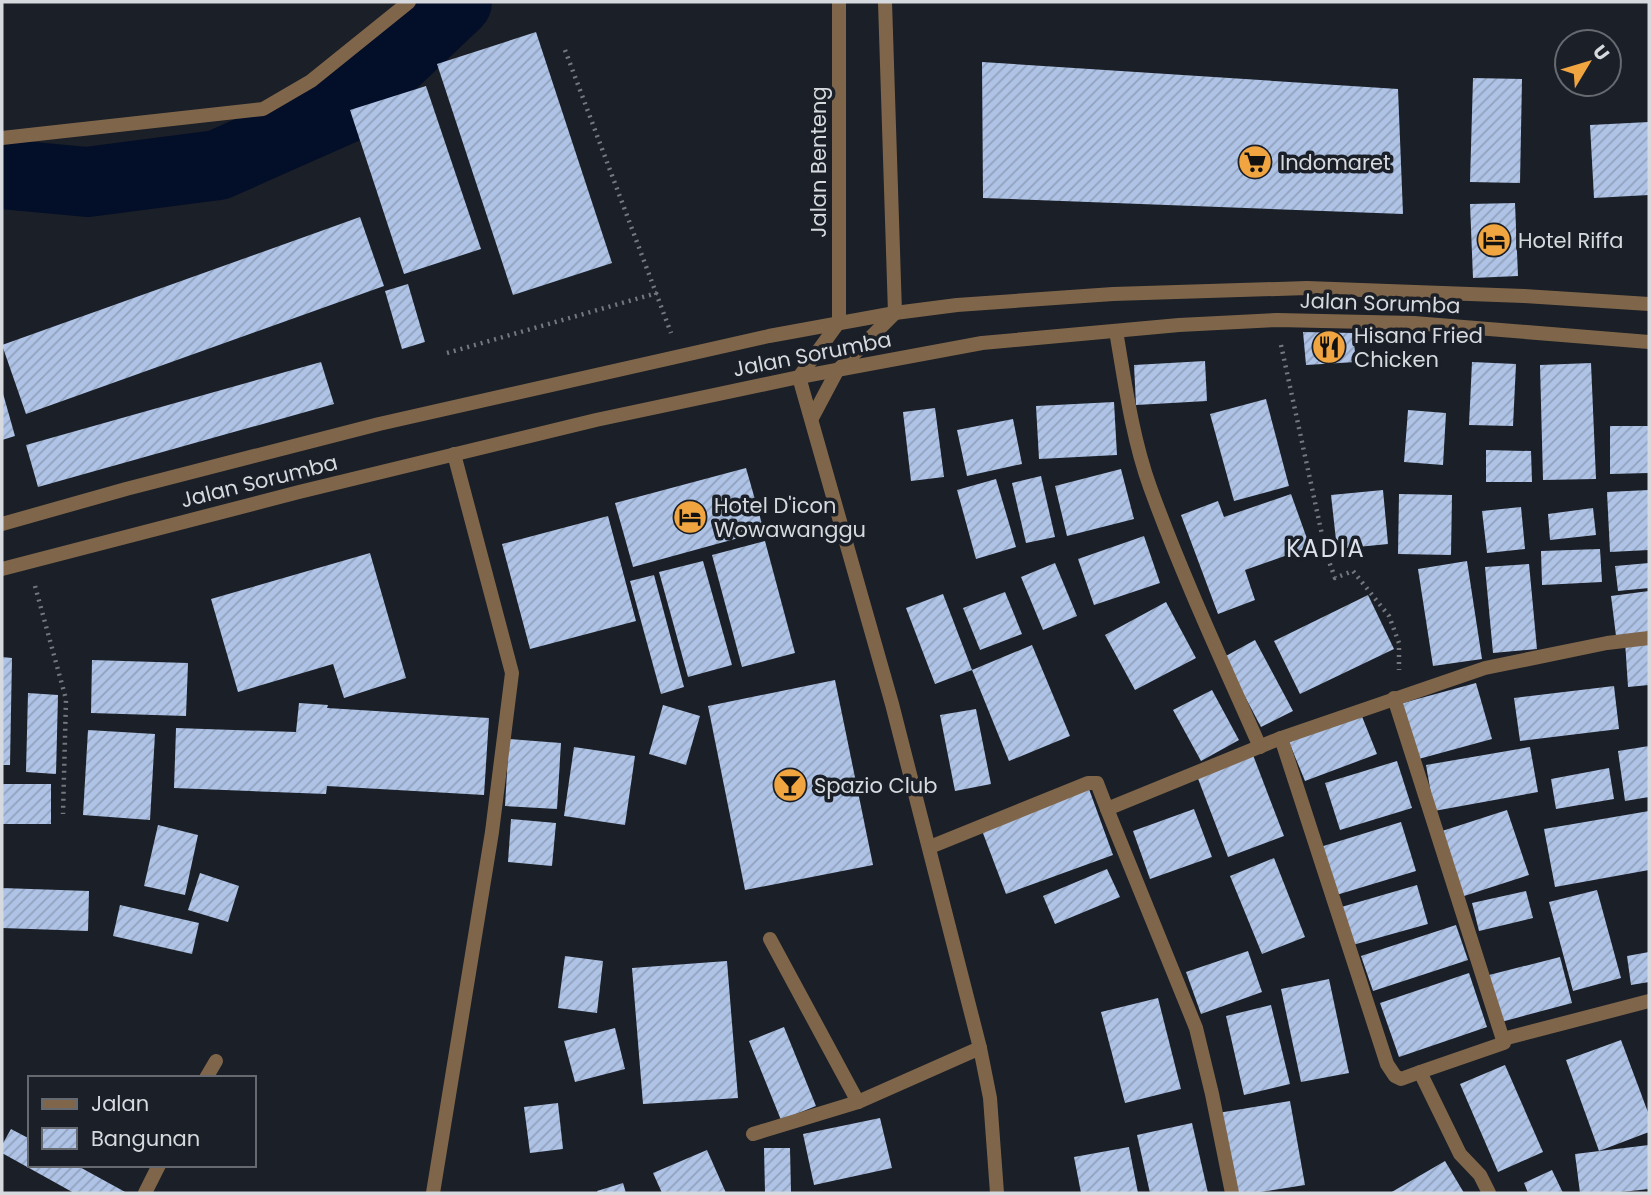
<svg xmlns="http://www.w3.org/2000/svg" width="1651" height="1195" font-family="Poppins,sans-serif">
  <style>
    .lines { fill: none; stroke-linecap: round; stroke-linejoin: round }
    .river { stroke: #030e28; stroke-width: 70 }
    .building { fill: url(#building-hatch) }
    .path { stroke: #74787e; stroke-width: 4.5; stroke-dasharray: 2 5; stroke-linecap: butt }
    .service { stroke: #7f664a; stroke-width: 14 }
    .minor { stroke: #7f664a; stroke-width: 14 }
    .tertiary { stroke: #7f664a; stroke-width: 14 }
    .labels { text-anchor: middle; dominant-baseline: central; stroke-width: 7; stroke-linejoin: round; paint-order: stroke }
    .street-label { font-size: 21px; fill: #d6d9de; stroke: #1b1f27 }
    .poi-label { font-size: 21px; fill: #d6d9de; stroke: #1b1f27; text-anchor: start }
    .quarter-label { font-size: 24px; letter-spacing: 2px; fill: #dce2ec; stroke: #1b1f27 }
  </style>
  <defs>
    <pattern id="building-hatch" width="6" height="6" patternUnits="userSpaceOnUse" patternTransform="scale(1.75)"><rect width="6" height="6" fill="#aec3e6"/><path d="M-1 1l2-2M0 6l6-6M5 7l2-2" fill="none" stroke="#92a2bd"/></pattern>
  </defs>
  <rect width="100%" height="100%" fill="#1b1f27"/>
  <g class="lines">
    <polyline class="river" points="2,174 87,182 218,165 344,109 457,2"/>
  </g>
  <g class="building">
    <polygon points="536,32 612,263 513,295 437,64"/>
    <polygon points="982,62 1398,89 1403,214 983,198"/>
    <polygon points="1473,78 1522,79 1520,183 1470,182"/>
    <polygon points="426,86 481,249 404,274 350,110"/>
    <polygon points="1649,122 1649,195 1594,198 1590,125"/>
    <polygon points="1515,203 1518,276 1473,278 1470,204"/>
    <polygon points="360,217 384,286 26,414 2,345"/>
    <polygon points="408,284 425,342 402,349 385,291"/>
    <polygon points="1303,332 1353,333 1356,362 1306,365"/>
    <polygon points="1205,361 1207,401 1136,405 1134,365"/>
    <polygon points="321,362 334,404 38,487 26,445"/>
    <polygon points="1472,362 1516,364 1513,426 1469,425"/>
    <polygon points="1591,363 1596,479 1543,480 1540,365"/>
    <polygon points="2,390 15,436 2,440"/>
    <polygon points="1266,399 1289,486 1234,501 1210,414"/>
    <polygon points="1114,402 1117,455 1039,459 1036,406"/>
    <polygon points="935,408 944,477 911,481 903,412"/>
    <polygon points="1408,410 1446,413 1443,465 1404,462"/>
    <polygon points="1013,419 1022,464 967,476 957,430"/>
    <polygon points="1610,426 1649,426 1649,473 1610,474"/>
    <polygon points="1486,450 1531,451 1532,482 1486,482"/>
    <polygon points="746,468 764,531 633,567 615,503"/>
    <polygon points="1121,469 1134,519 1067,536 1055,486"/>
    <polygon points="1041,476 1055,537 1026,543 1012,483"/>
    <polygon points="996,479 1016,547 976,559 957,490"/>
    <polygon points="1383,490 1388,544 1337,549 1331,495"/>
    <polygon points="1649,490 1649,550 1610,552 1607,492"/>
    <polygon points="1291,494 1310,547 1245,570 1255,600 1218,614 1181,515 1218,501 1224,517"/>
    <polygon points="1399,494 1452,495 1451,555 1398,554"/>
    <polygon points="1521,507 1525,549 1487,553 1482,511"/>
    <polygon points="1593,508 1596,535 1550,540 1548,514"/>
    <polygon points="608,516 636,621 530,649 502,544"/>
    <polygon points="1144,536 1160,583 1094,605 1078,559"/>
    <polygon points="765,541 795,653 742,667 712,555"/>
    <polygon points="1600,549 1602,582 1542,585 1541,551"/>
    <polygon points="370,553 406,678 344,698 333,664 238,692 211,599"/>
    <polygon points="703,561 732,665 688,677 659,572"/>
    <polygon points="1467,561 1482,659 1433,666 1418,569"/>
    <polygon points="1055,563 1077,616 1043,630 1021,577"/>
    <polygon points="1649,563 1649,588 1618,591 1615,566"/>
    <polygon points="1529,564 1537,649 1493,653 1485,567"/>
    <polygon points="654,575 684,687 661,694 630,581"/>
    <polygon points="1649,591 1649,632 1616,636 1611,596"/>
    <polygon points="1005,592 1022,634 980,650 963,608"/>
    <polygon points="943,594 972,670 935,684 906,608"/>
    <polygon points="1368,595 1394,649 1300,694 1274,641"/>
    <polygon points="1166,602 1196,658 1135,690 1105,635"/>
    <polygon points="1255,640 1293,711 1261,727 1224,657"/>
    <polygon points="1649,640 1649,685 1628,687 1625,641"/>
    <polygon points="1032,645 1070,736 1009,761 972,670"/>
    <polygon points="2,657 12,658 10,765 2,765"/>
    <polygon points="92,660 188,663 186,716 91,713"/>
    <polygon points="835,680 873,865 745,890 708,706"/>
    <polygon points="1476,683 1492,739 1415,760 1399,704"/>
    <polygon points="1614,686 1619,729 1520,741 1514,698"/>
    <polygon points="1212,690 1239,740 1201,761 1173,710"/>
    <polygon points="28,693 58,695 56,774 26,772"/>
    <polygon points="299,703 328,705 327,708 489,718 484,795 327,786 326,794 174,788 176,728 296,732"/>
    <polygon points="663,705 700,716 686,765 649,754"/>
    <polygon points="976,709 991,784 955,791 940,715"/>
    <polygon points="1361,714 1377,754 1305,781 1289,742"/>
    <polygon points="88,730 155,734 150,820 83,815"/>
    <polygon points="509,739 561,743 557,809 505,806"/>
    <polygon points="1649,746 1649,797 1625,801 1618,751"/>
    <polygon points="574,747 635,756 625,825 564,816"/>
    <polygon points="1530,747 1538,792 1434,811 1426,765"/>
    <polygon points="1253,755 1284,836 1228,857 1197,776"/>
    <polygon points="1397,761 1412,808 1340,830 1325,783"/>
    <polygon points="1609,768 1614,799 1556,809 1551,779"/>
    <rect x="2" y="784" width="49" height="40"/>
    <polygon points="1089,789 1113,855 1006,894 981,828"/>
    <polygon points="1194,809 1212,857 1150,879 1133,831"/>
    <polygon points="1507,810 1529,875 1461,897 1439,832"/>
    <polygon points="1649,811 1649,870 1555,887 1544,829"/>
    <polygon points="511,819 556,823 552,866 508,862"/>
    <polygon points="1401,822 1416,871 1333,896 1317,848"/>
    <polygon points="158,825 198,835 185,895 144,886"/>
    <polygon points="1274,858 1305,937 1262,954 1230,876"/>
    <polygon points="1107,869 1120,897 1055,924 1043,896"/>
    <polygon points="200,873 239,886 228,922 188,910"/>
    <polygon points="1417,885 1428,924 1349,946 1338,908"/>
    <polygon points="2,888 89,891 88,931 2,928"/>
    <polygon points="1597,890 1621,978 1573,991 1549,902"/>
    <polygon points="1526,891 1533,918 1479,931 1472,903"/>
    <polygon points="120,905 199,923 192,954 113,936"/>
    <polygon points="1456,925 1468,960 1373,991 1361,956"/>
    <polygon points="1248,951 1262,992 1201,1014 1186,972"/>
    <polygon points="1649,952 1649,982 1631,985 1627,956"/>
    <polygon points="565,956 603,961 597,1013 558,1008"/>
    <polygon points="1560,957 1572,1003 1501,1022 1489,975"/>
    <polygon points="727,961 738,1098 643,1104 632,968"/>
    <polygon points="1469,973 1487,1027 1399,1057 1380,1003"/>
    <polygon points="1329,979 1349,1073 1301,1082 1281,989"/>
    <polygon points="1158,998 1181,1089 1125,1103 1101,1012"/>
    <polygon points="1271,1005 1290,1084 1244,1095 1226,1016"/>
    <polygon points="784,1027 816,1106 781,1120 749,1041"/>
    <polygon points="615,1028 625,1069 575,1082 564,1041"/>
    <polygon points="1621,1040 1649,1115 1649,1132 1599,1151 1566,1060"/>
    <polygon points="1505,1065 1543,1152 1498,1172 1460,1084"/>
    <polygon points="1290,1101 1305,1185 1254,1193 1232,1193 1218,1113"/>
    <polygon points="558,1103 563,1149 530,1153 524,1107"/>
    <polygon points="880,1118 892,1168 814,1185 803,1134"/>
    <polygon points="1192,1123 1208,1193 1150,1193 1137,1135"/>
    <polygon points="11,1129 30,1139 30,1165 76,1165 127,1193 74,1193 2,1153 2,1145"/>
    <polygon points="1649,1145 1649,1189 1612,1193 1580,1193 1575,1154"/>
    <polygon points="1129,1147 1138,1193 1081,1193 1074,1157"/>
    <polygon points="764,1148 790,1148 791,1193 765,1193"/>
    <polygon points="707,1150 726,1193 662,1193 653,1173"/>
    <polygon points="1445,1161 1464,1193 1390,1193"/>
    <polygon points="1552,1170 1563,1193 1528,1193 1524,1183"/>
    <polygon points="623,1183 626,1193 598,1193 597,1191"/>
  </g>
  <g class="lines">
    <g class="path">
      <polyline points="565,50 671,333"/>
      <polyline points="1281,345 1326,553 1335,578 1353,571 1389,616 1399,643 1399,670"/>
      <polyline points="447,353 657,293"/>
      <polyline points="35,586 66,699 63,814"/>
    </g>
    <polyline class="service" points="2,138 263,109 311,81 409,2"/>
    <g class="minor">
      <polyline points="839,2 839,322"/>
      <polyline points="885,2 895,313"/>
      <path d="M1116 331C1125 383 1132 437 1150 487 1182 575 1222 661 1260 747"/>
      <polyline points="799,377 892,704 980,1048 990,1098 997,1193"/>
      <polyline points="812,418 837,371"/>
      <polyline points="1394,698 1504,1043 1420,1072"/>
      <polyline points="1281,738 1387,1064 1395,1076 1401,1079 1420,1072 1460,1154 1480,1175 1489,1193"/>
      <polyline points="1107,809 1196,1028 1212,1094 1232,1193"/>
      <polyline points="930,847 1088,783 1097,783 1107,809 1281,738 1485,668 1607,643 1649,638"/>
      <polyline points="770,939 858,1102"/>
      <polyline points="1503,1039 1649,1001"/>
      <polyline points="206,1078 216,1061"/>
      <polyline points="753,1134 858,1102 980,1048"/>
      <polyline points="145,1193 159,1165"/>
      <polyline points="433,1193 492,832 512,673 454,454"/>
    </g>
    <g class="tertiary">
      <polyline points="837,371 895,313"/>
      <polyline points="799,377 839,322"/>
      <polyline points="2,524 126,489 379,424 769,336 895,313 957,305 1113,294 1307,288 1524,296 1649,304"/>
      <polyline points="2,569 299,492 596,420 799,377 982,343 1179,325 1277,320 1414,323 1649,342"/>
    </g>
  </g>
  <defs>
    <g id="supermarket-disc" transform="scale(1.75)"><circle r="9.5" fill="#f1a540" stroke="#1b1f27"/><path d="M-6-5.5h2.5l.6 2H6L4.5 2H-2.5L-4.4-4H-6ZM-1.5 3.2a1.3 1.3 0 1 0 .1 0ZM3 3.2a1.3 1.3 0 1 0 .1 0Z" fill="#111"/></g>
    <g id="hotel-disc" transform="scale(1.75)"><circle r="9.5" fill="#f1a540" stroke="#1b1f27"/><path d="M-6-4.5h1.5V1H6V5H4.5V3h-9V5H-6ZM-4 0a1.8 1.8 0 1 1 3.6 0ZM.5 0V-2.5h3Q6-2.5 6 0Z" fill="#111"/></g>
    <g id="restaurant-disc" transform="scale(1.75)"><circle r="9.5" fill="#f1a540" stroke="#1b1f27"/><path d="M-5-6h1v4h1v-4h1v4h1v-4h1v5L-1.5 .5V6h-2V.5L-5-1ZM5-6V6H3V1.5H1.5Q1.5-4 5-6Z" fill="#111"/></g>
    <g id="bar-disc" transform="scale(1.75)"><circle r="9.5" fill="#f1a540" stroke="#1b1f27"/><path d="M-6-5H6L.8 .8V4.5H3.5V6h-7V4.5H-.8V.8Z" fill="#111"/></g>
  </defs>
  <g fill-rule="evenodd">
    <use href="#supermarket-disc" x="1255" y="162"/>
    <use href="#hotel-disc" x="1494" y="240"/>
    <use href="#restaurant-disc" x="1329" y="347"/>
    <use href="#hotel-disc" x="690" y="517"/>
    <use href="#bar-disc" x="790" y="785"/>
  </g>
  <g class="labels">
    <g class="street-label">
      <text transform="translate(818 162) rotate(-90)">Jalan Benteng</text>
      <text transform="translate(1380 303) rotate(2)">Jalan Sorumba</text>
      <text transform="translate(812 354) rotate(-11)">Jalan Sorumba</text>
      <text transform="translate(259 481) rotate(-14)">Jalan Sorumba</text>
    </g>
    <g class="poi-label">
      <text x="1280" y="162">Indomaret</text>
      <text x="1518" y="240">Hotel Riffa</text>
      <text x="1354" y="335">Hisana Fried<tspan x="1354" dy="24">Chicken</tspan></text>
      <text x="714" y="505">Hotel D'icon<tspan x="714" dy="24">Wowawanggu</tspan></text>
      <text x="814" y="785">Spazio Club</text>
    </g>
    <g class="quarter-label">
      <text x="1326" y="548">KADIA</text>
    </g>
  </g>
  <rect width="1651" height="1195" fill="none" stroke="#d6d9de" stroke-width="7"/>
  <rect x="28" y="1076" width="228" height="91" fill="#1b1f27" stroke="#666970" stroke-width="2"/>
  <rect x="42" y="1099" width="35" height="10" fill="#7f664a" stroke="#666970" stroke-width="2"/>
  <text x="91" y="1111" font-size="21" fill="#d6d9de">Jalan</text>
  <rect x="42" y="1128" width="35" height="21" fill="url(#building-hatch)" stroke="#666970" stroke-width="2"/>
  <text x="91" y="1146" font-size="21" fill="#d6d9de">Bangunan</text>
  <g transform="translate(1588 63) rotate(52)"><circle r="33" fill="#1b1f27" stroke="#666970" stroke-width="2"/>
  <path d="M0-5L12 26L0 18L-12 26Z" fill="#f1a540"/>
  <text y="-10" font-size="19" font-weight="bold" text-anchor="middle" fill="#d6d9de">U</text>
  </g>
</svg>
